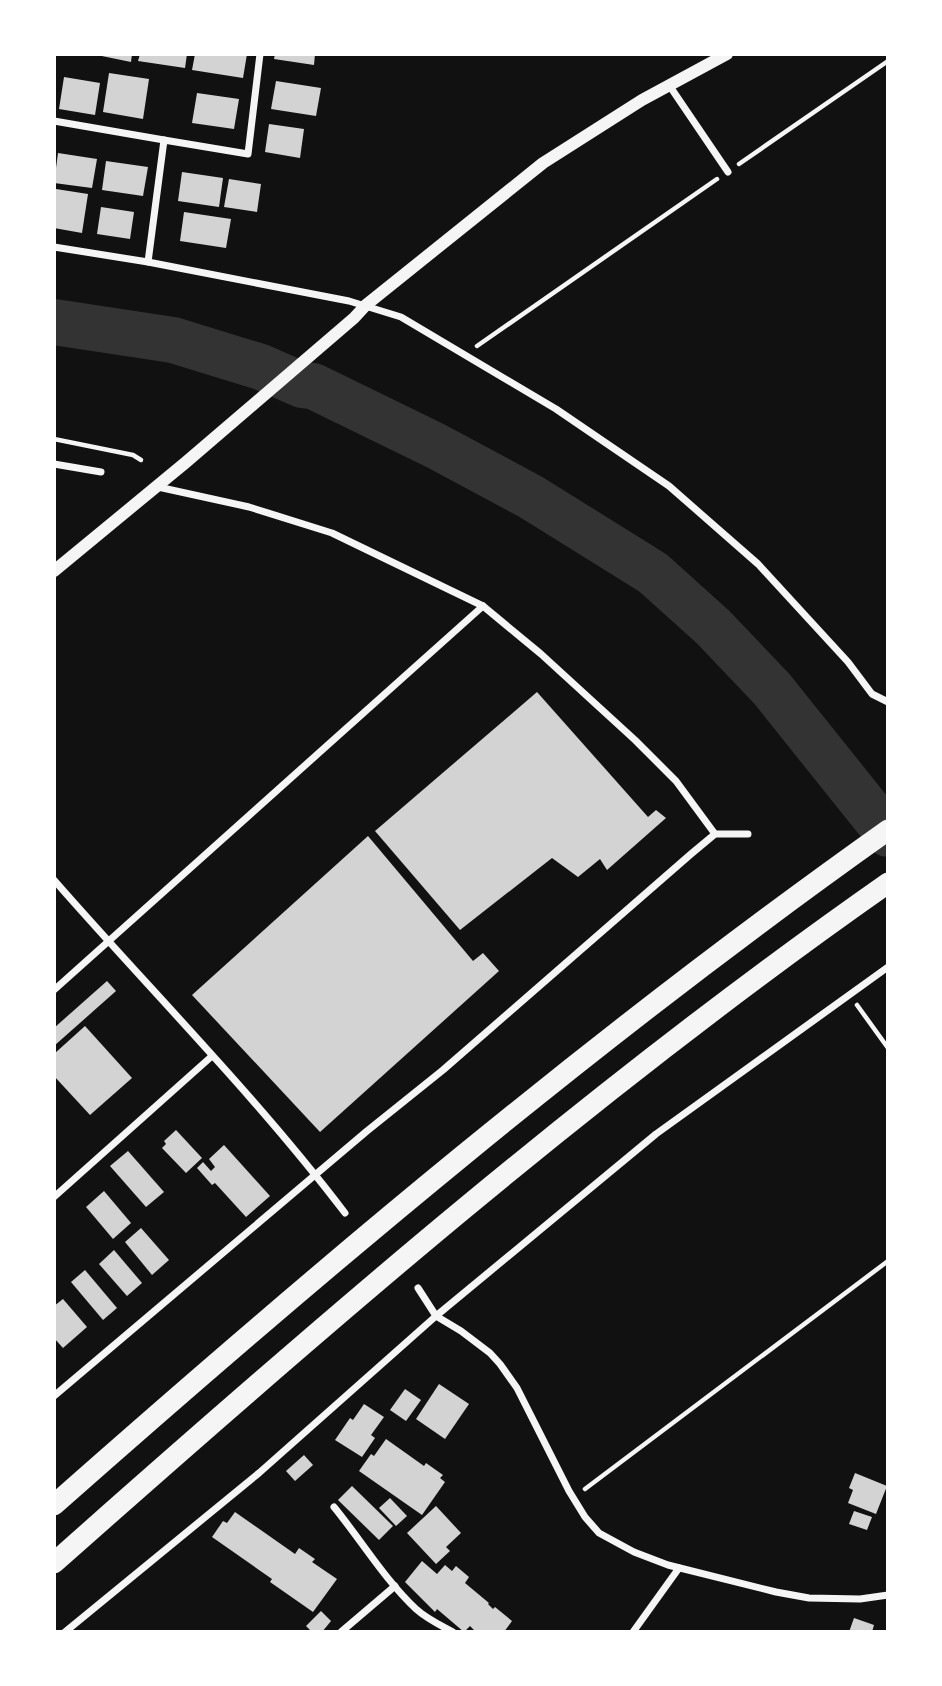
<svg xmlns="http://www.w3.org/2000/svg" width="942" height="1686" font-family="Manrope,sans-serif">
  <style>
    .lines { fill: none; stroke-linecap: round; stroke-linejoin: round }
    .river { stroke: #333; stroke-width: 46 }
    .building { fill: #d3d3d3 }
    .path { stroke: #f5f5f5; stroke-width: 4.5 }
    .minor { stroke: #f5f5f5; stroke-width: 7 }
    .tertiary { stroke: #f5f5f5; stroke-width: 12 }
    .motorway { stroke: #f5f5f5; stroke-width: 21 }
  </style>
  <rect width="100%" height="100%" fill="#111"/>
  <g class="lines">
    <polyline class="river" points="54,322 173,340 261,367 302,385 313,386 436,446 531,497 653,573 713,627 772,689 888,834"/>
  </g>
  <g class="building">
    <polygon points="92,54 132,54 131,62"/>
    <polygon points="140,54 187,54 185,68 138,61"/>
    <polygon points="195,54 247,54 243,78 192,70"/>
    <polygon points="275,54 315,54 314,65 274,59"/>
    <polygon points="109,73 149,79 143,119 103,112"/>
    <polygon points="64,77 100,83 95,115 59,109"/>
    <polygon points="276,81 321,88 316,116 271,109"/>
    <polygon points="197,93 239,99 234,129 192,123"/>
    <polygon points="269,124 304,129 300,158 265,152"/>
    <polygon points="58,153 97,159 92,188 54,183"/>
    <polygon points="106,161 148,167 143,196 102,190"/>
    <polygon points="182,172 223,178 219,207 178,201"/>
    <polygon points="229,179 261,184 257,212 224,207"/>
    <polygon points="56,189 88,194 82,233 54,228"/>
    <polygon points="101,207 134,212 130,239 97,234"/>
    <polygon points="184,212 231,219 226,248 180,241"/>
    <polygon points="537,692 648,817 656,810 666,818 607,870 600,859 578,877 552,858 460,930 375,831"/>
    <polygon points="368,836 473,961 483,953 499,971 320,1132 192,995"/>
    <polygon points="107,981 116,991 54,1046 54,1028"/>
    <polygon points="85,1026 132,1078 90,1115 54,1076 54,1054"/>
    <polygon points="176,1130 202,1158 186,1173 162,1148 166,1144 164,1141"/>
    <polygon points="224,1145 270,1196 246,1217 215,1183 212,1185 197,1168 203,1162 211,1171 215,1167 209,1159"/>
    <polygon points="128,1151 164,1192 146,1207 110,1166"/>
    <polygon points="104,1191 131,1223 113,1239 86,1207"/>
    <polygon points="141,1228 169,1260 152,1275 125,1242"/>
    <polygon points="114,1250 142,1283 127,1296 99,1264"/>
    <polygon points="85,1270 117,1308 103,1320 71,1282"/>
    <polygon points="63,1299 87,1327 63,1348 54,1338 54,1306"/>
    <polygon points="439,1384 469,1404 445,1439 416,1419"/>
    <polygon points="405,1389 421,1400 406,1421 390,1410"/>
    <polygon points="364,1404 384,1417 371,1435 375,1438 362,1457 335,1440 350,1418 353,1420"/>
    <polygon points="386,1439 424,1466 426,1463 443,1475 440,1478 445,1482 422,1515 359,1471 371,1454 374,1456"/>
    <polygon points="304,1455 313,1465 295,1481 286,1471"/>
    <polygon points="855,1473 887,1486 876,1514 848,1503 853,1490 849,1488"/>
    <polygon points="352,1486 393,1526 379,1540 338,1500"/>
    <polygon points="390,1498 407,1516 396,1526 379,1508"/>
    <polygon points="436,1506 461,1533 446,1547 450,1551 436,1564 407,1533"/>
    <polygon points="854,1511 872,1517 867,1530 849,1524"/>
    <polygon points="235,1512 295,1554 299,1548 315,1559 312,1562 337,1579 313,1612 270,1582 272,1579 212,1537 223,1521 227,1523"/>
    <polygon points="422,1561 437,1574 445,1565 452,1571 456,1566 469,1577 465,1583 489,1603 488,1604 493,1609 495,1607 512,1621 504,1632 476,1632 470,1626 464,1632 437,1609 435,1612 405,1582"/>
    <polygon points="321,1611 331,1621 322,1632 312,1632 306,1626"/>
    <polygon points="854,1618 874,1625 872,1632 849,1632"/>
  </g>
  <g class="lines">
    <g class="path">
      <polyline points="739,164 888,61"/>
      <polyline points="477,346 717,179"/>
      <polyline points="54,439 133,455 141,460"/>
      <polyline points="857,1005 888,1048"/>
      <polyline points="585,1489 888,1261"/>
    </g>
    <g class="minor">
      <polyline points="669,85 728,172"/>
      <polyline points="54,121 164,140"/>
      <polyline points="54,247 148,262 349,301 401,317 556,409 669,486 758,564 848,662 872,694 888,702"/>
      <polyline points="148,262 164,140 248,154 260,54"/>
      <polyline points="54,464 101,472"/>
      <polyline points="158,487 249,507 332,533 483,606 541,654 635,740 676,781 715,834"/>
      <path d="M54 880C151 991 256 1096 345 1213"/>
      <polyline points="54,990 483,606"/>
      <polyline points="54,1197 212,1056"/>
      <polyline points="418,1288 436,1316 461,1331 490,1353 500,1364 517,1388 569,1491 585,1517 599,1533 634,1552 668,1565 776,1592 809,1598 860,1599 888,1595"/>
      <polyline points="54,1396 367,1131 443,1070 691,854 715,834 748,834"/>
      <path d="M334 1507C361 1540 385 1580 416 1609 427 1619 440 1625 453 1632"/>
      <polyline points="65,1632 259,1473 436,1316 656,1134 888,967"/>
      <polyline points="341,1632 395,1586"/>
      <polyline points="633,1632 679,1568"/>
    </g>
    <polyline class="tertiary" points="54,571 185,463 354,318 366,305 543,163 642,100 727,54"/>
    <g class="motorway">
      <path d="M54 1505C322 1268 596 1037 888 830"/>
      <path d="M54 1563C322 1325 595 1088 888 883"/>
    </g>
  </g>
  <rect width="942" height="1686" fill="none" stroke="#ffffff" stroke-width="112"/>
</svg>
